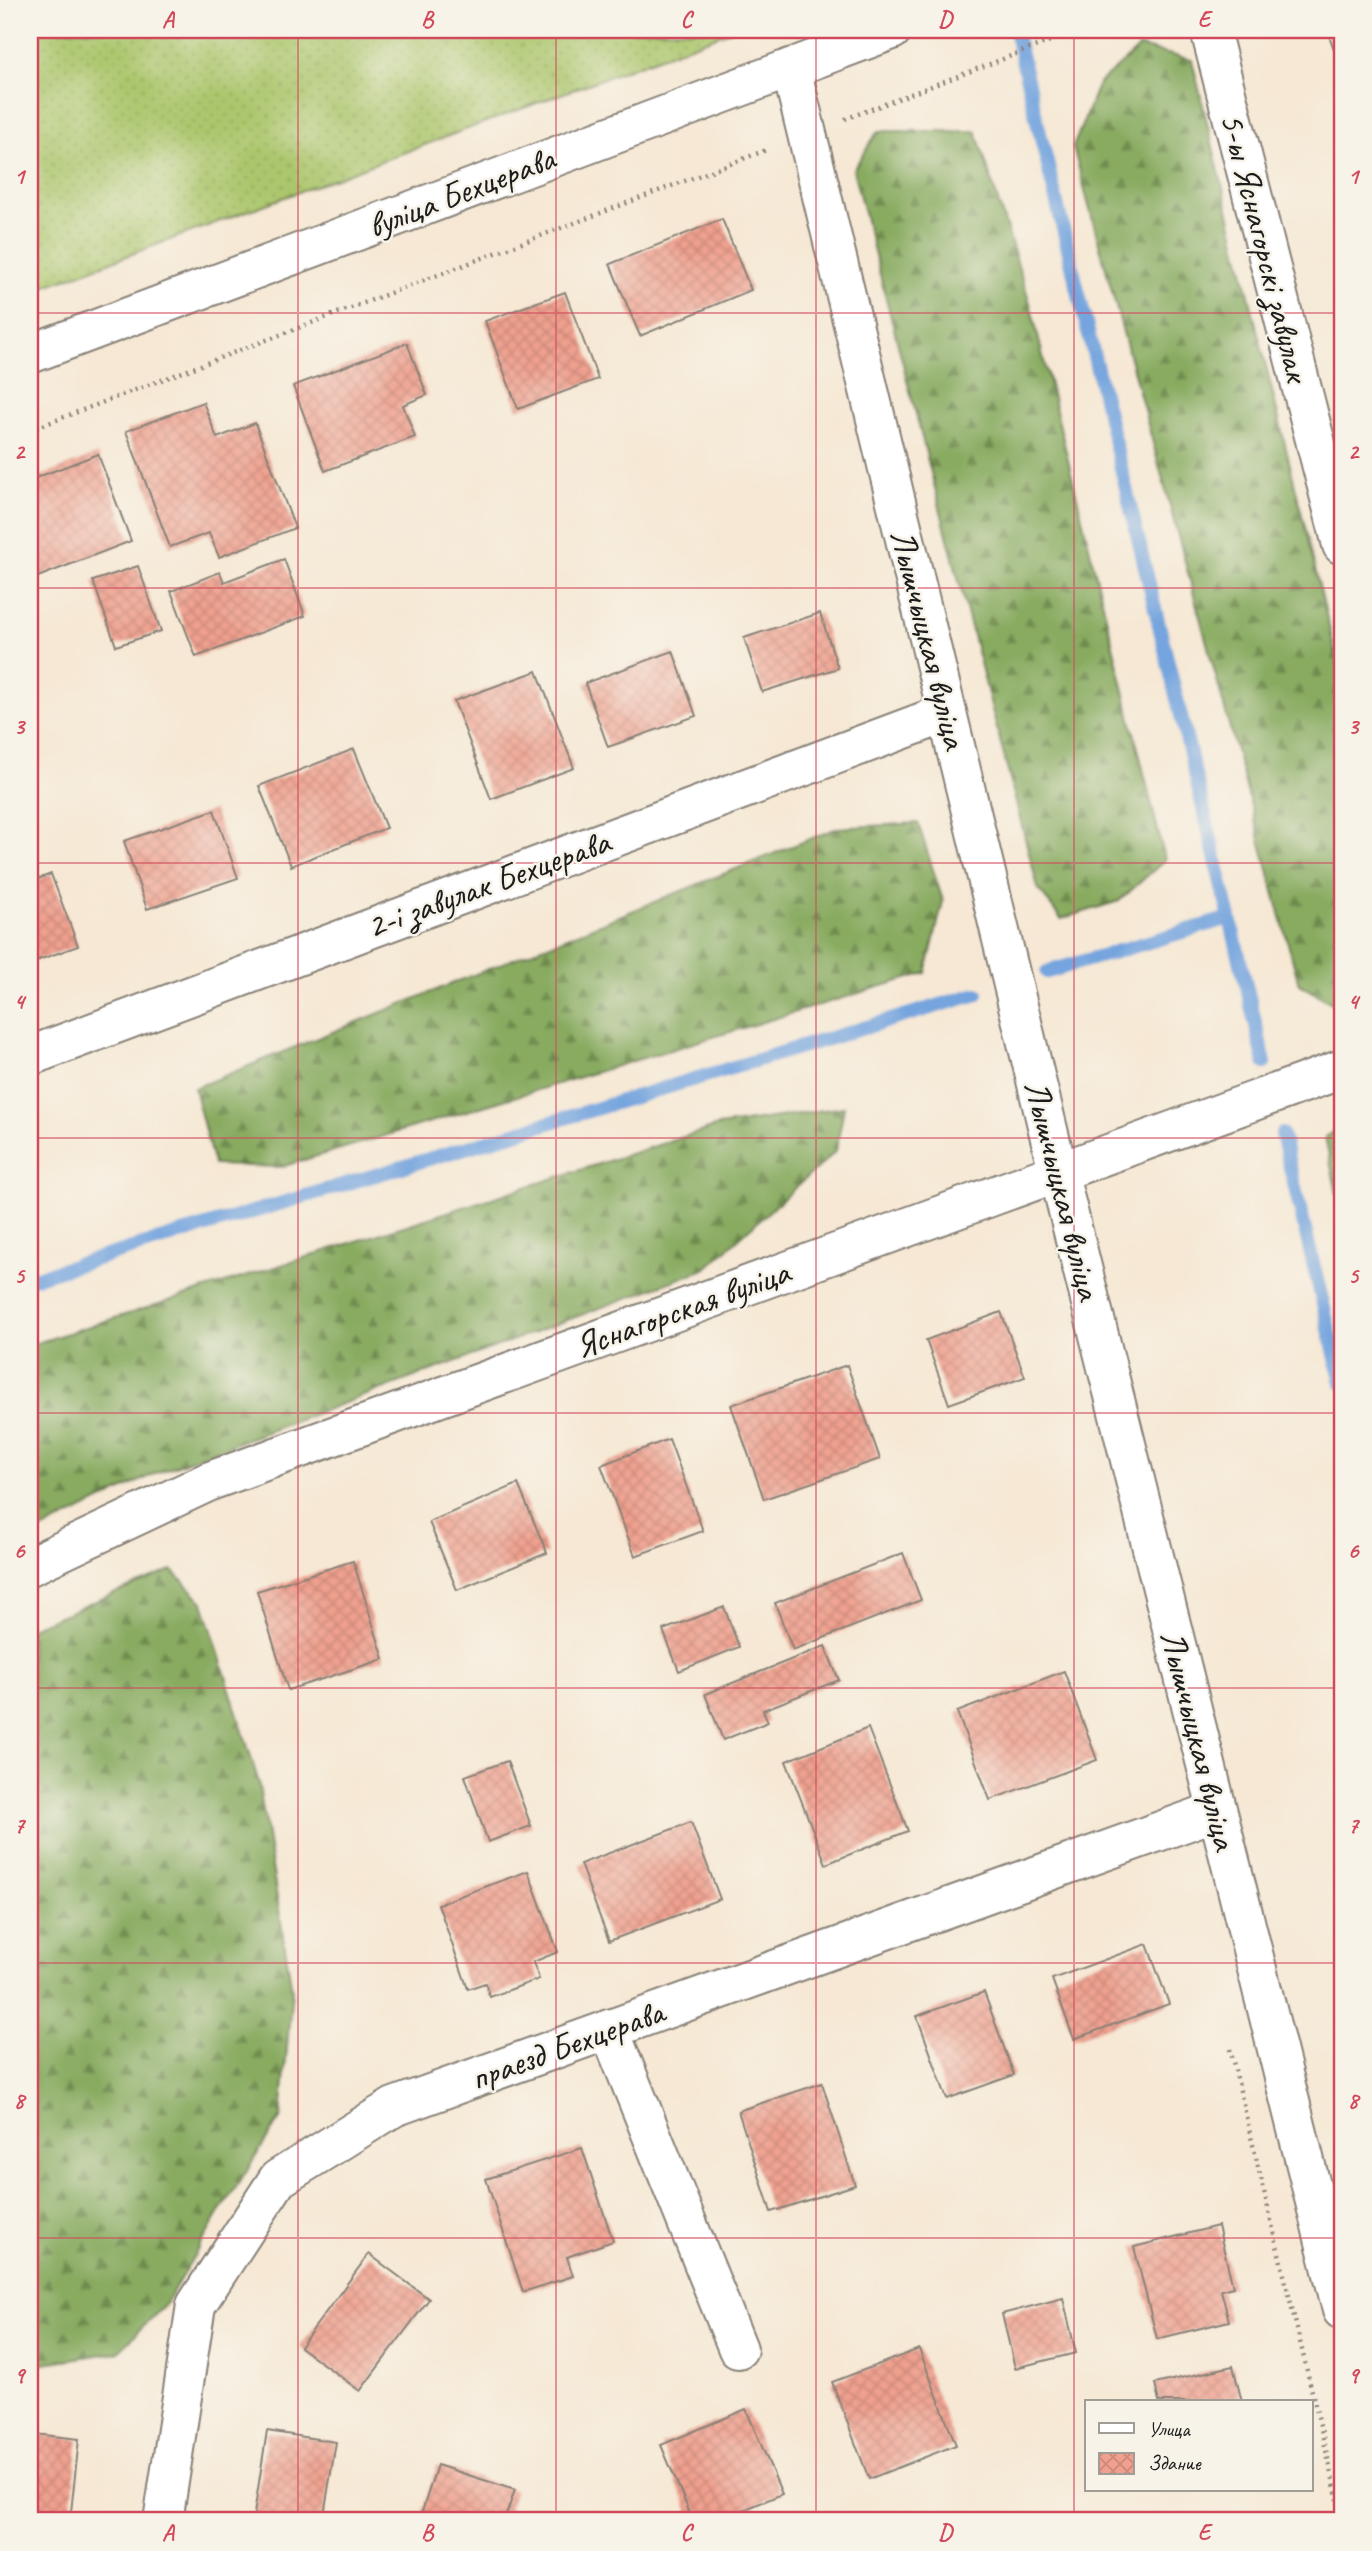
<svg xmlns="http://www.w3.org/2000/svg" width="1372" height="2551" font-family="Caveat,sans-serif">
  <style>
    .grass { fill: url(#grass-dots); stroke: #647144; stroke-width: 2 }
    .forest { fill: url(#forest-firs); stroke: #52643e; stroke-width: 2 }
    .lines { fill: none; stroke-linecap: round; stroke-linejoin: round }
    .stream { stroke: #74a4de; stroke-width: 14 }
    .building { fill: url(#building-cross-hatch) }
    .minor-casing { stroke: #898278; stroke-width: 42 }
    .path { stroke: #898278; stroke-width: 4.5; stroke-dasharray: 2 5; stroke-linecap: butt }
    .minor { stroke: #fff; stroke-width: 38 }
    .grid { fill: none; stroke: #d1495b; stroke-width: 2; stroke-opacity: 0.55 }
    .labels { text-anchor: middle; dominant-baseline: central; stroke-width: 5; stroke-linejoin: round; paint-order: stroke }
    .street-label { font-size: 35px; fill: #1c1c1c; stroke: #f7f3e8 }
    .neatline { fill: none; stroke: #d1495b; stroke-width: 2.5 }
    .grid-label { font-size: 23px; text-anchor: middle; font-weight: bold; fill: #d1495b }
  </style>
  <defs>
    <pattern id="grass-dots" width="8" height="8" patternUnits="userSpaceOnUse" patternTransform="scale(1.75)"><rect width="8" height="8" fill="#abc66c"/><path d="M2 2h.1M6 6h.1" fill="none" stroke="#93aa5d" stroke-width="1.8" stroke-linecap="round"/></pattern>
    <pattern id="forest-firs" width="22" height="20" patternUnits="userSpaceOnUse" patternTransform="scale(1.75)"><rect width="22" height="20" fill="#88ab60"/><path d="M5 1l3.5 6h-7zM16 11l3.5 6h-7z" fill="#6e8a4e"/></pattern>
    <pattern id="building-cross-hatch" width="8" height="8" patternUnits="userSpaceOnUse" patternTransform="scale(1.75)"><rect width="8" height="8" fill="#efa08e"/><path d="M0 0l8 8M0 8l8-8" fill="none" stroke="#cc897a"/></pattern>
  </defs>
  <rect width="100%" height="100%" fill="#f7f3e8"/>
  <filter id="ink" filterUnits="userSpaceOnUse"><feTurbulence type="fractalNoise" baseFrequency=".0143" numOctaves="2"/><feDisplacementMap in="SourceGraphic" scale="14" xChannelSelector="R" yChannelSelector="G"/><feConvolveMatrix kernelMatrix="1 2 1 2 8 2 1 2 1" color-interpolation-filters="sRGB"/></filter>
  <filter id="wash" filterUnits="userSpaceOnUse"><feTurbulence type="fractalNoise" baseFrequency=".00686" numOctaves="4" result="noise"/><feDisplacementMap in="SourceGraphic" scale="28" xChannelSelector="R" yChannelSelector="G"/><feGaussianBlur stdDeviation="1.57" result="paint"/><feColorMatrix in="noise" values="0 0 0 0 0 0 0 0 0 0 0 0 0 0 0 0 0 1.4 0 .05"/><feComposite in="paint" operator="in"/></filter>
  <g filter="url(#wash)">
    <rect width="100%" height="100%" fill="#f6e8d4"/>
    <polygon class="grass" points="30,30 733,30 30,292"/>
    <g class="forest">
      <polygon points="1140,47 1192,60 1342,680 1342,1009 1299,984 1073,147 1099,83"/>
      <polygon points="878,131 976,131 1030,303 1165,860 1119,901 1061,919 1038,888 853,170"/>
      <polygon points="918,823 943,901 926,973 281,1167 214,1165 194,1088 837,828"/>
      <polygon points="844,1107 836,1151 705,1269 156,1473 30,1536 30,1345 718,1126"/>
      <polygon points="1342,1126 1342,1219 1325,1137"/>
      <polygon points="172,1570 203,1602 258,1780 292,1990 281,2117 219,2214 164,2306 118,2352 30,2365 30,1628"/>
    </g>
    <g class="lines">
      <g class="stream">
        <polyline points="1015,30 1265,1063"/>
        <polyline points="1047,972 1230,918"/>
        <polyline points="1282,1134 1342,1383"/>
        <polyline points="30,1279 977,994"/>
      </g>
    </g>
    <g id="blocks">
      <g class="building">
        <polygon points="1327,30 1342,30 1342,71"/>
        <polygon points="722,219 751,290 640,336 610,264"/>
        <polygon points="565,292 598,379 518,409 485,321"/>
        <polygon points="407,343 427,395 403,405 415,437 325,471 293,386"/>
        <polygon points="203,402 217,438 255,423 295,528 219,557 209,533 170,547 126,431"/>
        <polygon points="98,454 131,541 30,580 30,480"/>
        <polygon points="284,559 305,616 196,657 171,591 220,572 224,582"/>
        <polygon points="138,566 161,631 116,646 93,581"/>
        <polygon points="820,613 838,668 762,692 744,638"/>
        <polygon points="673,651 696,716 608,747 585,683"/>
        <polygon points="537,671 574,768 491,799 454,701"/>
        <polygon points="354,749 386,828 291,866 259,786"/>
        <polygon points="214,810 238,878 147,909 124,841"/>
        <polygon points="51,874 78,946 30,963 30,882"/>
        <polygon points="1001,1312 1025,1377 949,1404 926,1340"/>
        <polygon points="847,1365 880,1459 764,1499 731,1405"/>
        <polygon points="669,1439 703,1531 635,1556 601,1465"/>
        <polygon points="518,1484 547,1553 457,1590 429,1522"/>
        <polygon points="903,1553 921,1600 793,1650 775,1603"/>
        <polygon points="353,1561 384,1659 288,1690 257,1591"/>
        <polygon points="724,1607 739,1647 679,1671 663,1630"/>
        <polygon points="825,1646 839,1680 763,1710 768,1722 723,1740 705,1694"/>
        <polygon points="1064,1671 1097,1760 990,1800 957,1712"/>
        <polygon points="868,1728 908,1831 826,1864 786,1761"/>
        <polygon points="507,1761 531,1826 488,1842 465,1776"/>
        <polygon points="691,1822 720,1899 609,1941 580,1864"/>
        <polygon points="528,1871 558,1952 533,1962 539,1979 490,1997 485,1983 468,1989 438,1904"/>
        <polygon points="1147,1944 1169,2004 1074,2039 1052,1979"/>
        <polygon points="984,1992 1014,2075 947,2099 917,2016"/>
        <polygon points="822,2083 855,2185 771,2212 738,2111"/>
        <polygon points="582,2148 613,2241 567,2257 573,2276 523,2292 486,2179"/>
        <polygon points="1218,2226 1233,2287 1221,2290 1229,2321 1157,2339 1134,2247"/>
        <polygon points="369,2254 429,2299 360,2391 300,2347"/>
        <polygon points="1063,2298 1076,2353 1015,2368 1002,2314"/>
        <polygon points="919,2349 956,2445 869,2479 832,2382"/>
        <polygon points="1233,2366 1242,2402 1159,2402 1155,2384"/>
        <polygon points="746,2409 782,2494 717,2521 693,2521 661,2445"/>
        <polygon points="267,2431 336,2442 323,2521 253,2521"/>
        <polygon points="34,2434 79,2439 70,2521 30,2521 30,2459 32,2459"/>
        <polygon points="437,2465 515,2490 504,2521 419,2521"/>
      </g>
    </g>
  </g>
  <g filter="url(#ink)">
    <use href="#blocks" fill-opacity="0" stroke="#898278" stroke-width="2"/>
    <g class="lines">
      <g class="minor-casing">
        <g id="minor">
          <polyline points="1210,30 1342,545"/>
          <polyline points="791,68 1058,1171 1342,2310"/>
          <polyline points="30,354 892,30"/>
          <polyline points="30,1056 947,713"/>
          <polyline points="30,1566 210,1481 1342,1069"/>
          <polyline points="609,2029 738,2349"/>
          <polyline points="163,2521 196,2305 278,2179 394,2107 1216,1811"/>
        </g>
      </g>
      <g class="path">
        <polyline points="845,119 1079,30"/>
        <polyline points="30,430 769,149"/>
        <polyline points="1230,2049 1342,2517"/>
      </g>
      <use href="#minor" class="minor"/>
    </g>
  </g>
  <path class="grid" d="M298 30V2521M556 30V2521M816 30V2521M1074 30V2521M30 313H1342M30 588H1342M30 863H1342M30 1138H1342M30 1413H1342M30 1688H1342M30 1963H1342M30 2238H1342"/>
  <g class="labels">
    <g class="street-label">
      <text transform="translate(461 192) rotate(-21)">вуліца Бехцерава</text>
      <text transform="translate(1265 247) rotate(76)">5-ы Яснагорскі завулак</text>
      <text transform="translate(929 639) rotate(76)">Лышчыцкая вуліца</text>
      <text transform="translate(488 884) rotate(-20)">2-і завулак Бехцерава</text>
      <text transform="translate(1063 1190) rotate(76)">Лышчыцкая вуліца</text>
      <text transform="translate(682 1309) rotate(-20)">Яснагорская вуліца</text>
      <text transform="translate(1199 1740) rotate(76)">Лышчыцкая вуліца</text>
      <text transform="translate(567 2045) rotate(-20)">праезд Бехцерава</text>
    </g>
  </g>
  <rect width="1372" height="2551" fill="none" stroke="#f7f3e8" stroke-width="77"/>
  <rect x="1085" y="2400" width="228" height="91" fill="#f7f3e8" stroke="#9f9d96" stroke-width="2"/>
  <rect x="1099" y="2423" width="35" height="10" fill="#ffffff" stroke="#9f9d96" stroke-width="2"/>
  <text x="1148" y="2436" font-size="21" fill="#1c1c1c">Улица</text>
  <rect x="1099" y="2453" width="35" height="21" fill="url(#building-cross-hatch)" stroke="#9f9d96" stroke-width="2"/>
  <text x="1148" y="2470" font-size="21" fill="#1c1c1c">Здание</text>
  <rect x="38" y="38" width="1296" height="2474" class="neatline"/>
  <g class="grid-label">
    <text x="168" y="27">A</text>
    <text x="427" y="27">B</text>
    <text x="686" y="27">C</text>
    <text x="945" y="27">D</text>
    <text x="1204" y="27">E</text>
    <text x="19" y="184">1</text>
    <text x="1353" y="184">1</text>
    <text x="19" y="459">2</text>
    <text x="1353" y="459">2</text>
    <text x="19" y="734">3</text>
    <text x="1353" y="734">3</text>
    <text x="19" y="1009">4</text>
    <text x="1353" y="1009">4</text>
    <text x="19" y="1283">5</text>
    <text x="1353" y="1283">5</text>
    <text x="19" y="1558">6</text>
    <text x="1353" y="1558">6</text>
    <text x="19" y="1833">7</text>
    <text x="1353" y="1833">7</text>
    <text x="19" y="2108">8</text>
    <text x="1353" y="2108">8</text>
    <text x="19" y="2383">9</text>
    <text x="1353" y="2383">9</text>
    <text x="168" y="2540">A</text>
    <text x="427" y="2540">B</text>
    <text x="686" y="2540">C</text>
    <text x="945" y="2540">D</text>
    <text x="1204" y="2540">E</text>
  </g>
</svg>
